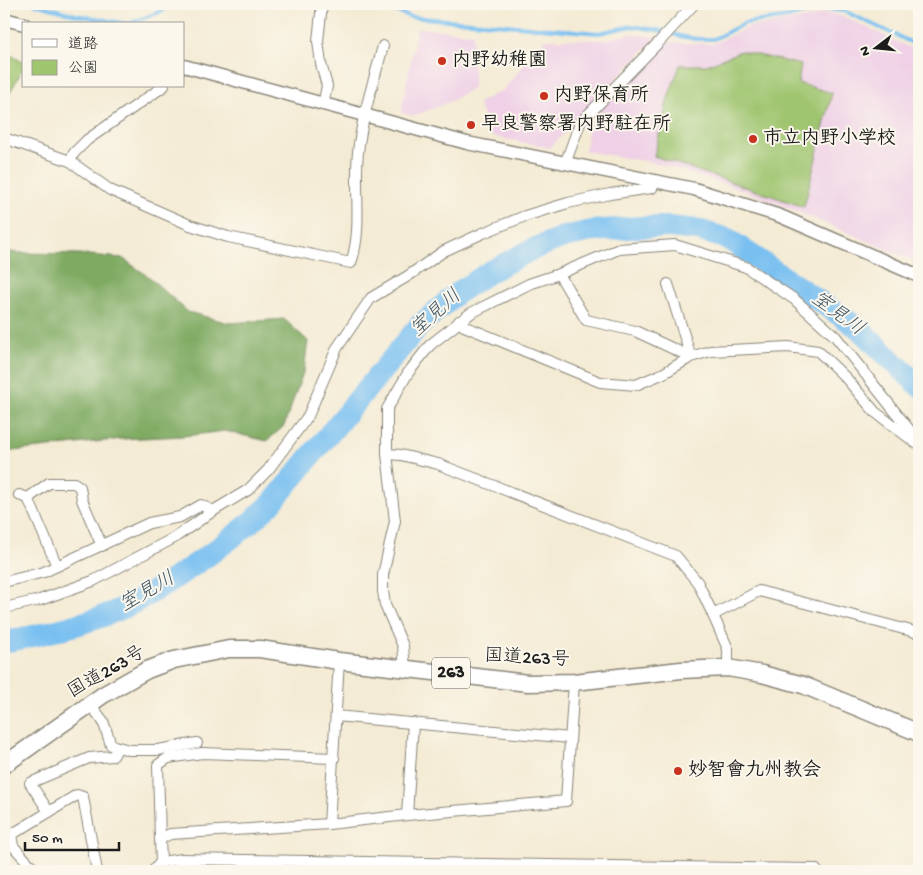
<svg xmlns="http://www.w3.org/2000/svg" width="923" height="875" font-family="'Gochi Hand','Klee One',sans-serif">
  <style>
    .built { fill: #efd0e6 }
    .green { fill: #9fc56f; stroke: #5e7046 }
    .forest { fill: #7faa62; stroke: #4e633f }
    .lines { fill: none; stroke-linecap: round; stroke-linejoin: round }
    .stream { stroke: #79c0f1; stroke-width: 4 }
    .river { stroke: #79c0f1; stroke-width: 22 }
    .minor-casing { stroke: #888478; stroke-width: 12 }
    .tertiary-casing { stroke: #888478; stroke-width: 15 }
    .trunk-casing { stroke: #888478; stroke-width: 19 }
    .minor { stroke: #fff; stroke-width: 10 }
    .tertiary { stroke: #fff; stroke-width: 12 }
    .trunk { stroke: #fff; stroke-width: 16 }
    .poi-dot { fill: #c8321e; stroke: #fbf7ec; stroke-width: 2 }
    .labels { text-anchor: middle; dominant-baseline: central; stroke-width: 4; stroke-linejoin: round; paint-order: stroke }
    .shield { fill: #fbf7ec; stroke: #5f5e5a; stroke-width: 1 }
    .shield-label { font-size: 18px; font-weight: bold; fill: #1c1c1c }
    .poi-label { font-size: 19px; font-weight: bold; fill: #1c1c1c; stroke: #fbf7ec; text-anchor: start }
    .street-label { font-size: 19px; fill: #1c1c1c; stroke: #fbf7ec }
    .water-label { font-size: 20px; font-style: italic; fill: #3d5567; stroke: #fbf7ec }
  </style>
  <rect width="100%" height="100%" fill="#fbf7ec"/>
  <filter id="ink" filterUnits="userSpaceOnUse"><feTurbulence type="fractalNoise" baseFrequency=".02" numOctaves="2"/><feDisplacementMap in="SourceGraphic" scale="10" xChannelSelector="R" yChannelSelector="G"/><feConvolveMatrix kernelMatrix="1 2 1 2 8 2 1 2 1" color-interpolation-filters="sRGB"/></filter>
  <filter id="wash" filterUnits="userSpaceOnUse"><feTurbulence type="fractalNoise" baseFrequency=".0096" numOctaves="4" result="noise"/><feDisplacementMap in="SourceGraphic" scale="20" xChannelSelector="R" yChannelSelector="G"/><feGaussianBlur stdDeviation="1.12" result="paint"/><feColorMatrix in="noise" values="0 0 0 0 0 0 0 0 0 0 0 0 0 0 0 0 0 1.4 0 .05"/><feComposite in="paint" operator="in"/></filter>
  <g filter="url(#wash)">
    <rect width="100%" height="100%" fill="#f4ebd4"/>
    <g class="built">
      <polygon points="822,13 843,16 919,52 919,263 794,210 740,189 661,164 585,151 588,127 608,101 664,42 713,44 749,27 814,17"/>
      <polygon points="417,28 473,33 473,88 451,101 414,116 401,113"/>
      <polygon points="630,34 657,37 550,148 491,136 478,103 503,90 545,39 604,40"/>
    </g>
    <g class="green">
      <polygon points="4,51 24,63 24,67 4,103"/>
      <polygon points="741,51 801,65 798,83 832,93 804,207 654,156 668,98 680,65 707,65"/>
    </g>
    <polygon class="forest" points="4,251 18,253 79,254 122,258 148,276 188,312 229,323 284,319 308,341 304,370 284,426 267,441 225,431 184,436 122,439 4,452"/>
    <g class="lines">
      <g class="stream">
        <polyline points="35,4 76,15 128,24 157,13 175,4"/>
        <polyline points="376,4 411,17 599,33 632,26 657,30 684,37 698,39 714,39 745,23 789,17 822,9 844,11 919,46"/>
      </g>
      <path class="river" d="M4 642C40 635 76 627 111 613 138 603 162 586 187 570 217 550 245 529 271 504L420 325 456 294 491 271 531 250 563 237 592 231 640 227H670L698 230 728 239 857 327 919 386"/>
    </g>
  </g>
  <g filter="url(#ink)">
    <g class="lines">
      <g class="minor-casing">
        <g id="minor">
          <polyline points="322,4 318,41 321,64 327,86 323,105"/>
          <path d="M4 138 70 161 110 190 190 225 228 237 351 263C363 228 354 189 358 152 362 116 374 81 383 46"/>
          <polyline points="70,161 74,153 87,140 164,86"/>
          <polyline points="565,164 580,123 659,42 694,4"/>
          <polyline points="559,274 586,320 635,331 691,357 710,351 788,347 818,351 846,378 875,412 916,443"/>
          <polyline points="459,321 464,326 600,382 636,385 664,373 691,357 668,284"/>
          <polyline points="387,454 401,455 438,464 676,556 698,583 713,615 728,649 728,668"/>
          <polyline points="19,495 28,498 57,566"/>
          <polyline points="28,498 49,483 74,483 80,487 82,500 102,546"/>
          <polyline points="4,582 44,572 149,523 180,517 201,505 213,511"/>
          <polyline points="4,608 40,600 93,581 174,538 213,511 248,490 268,470 308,416 337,348 371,298 408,276 444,251 483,233 525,216 568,203 610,194 652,188 656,181"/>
          <polyline points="713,615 759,591 919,633"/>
          <polyline points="405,668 403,646 385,605 383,591 383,575 395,521 387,454 387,409 408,373 430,345 471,313 529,284 559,274 619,249 675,245 746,267 794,299 836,337 919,442"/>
          <polyline points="90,704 103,721 111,745 129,750 158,750 197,743"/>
          <polyline points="336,716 570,738"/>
          <polyline points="49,812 30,783 89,758 113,756 118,747"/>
          <polyline points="407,815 413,723"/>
          <polyline points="329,824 339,661"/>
          <polyline points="160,839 158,765 168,758 202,753 334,758"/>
          <polyline points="161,862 160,839 170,834 329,824 407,815 566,801 574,682"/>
          <polyline points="738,868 815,869 817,871"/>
          <polyline points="39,871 34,869 13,846 11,835 77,795 83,797 97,871"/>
          <polyline points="153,871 161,862 182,859 738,868 739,871"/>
        </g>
      </g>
      <g class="tertiary-casing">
        <g id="tertiary">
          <polyline points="4,19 24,24"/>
          <polyline points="184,66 467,143 694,189 780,216 919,276"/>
        </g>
      </g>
      <g class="trunk-casing">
        <polyline id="trunk" points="4,765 103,695 147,670 174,660 229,649 260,649 339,661 528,683 574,682 681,670 728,668 762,674 803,685 919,733"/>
      </g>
      <use href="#minor" class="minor"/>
      <use href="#tertiary" class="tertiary"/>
      <use href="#trunk" class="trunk"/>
    </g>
  </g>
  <g class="poi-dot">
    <circle cx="442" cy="61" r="5"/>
    <circle cx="544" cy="96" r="5"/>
    <circle cx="471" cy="125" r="5"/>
    <circle cx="753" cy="139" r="5"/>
    <circle cx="678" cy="771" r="5"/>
  </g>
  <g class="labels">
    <rect class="shield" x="432" y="657.5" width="38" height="31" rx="4"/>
    <g class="shield-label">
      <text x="451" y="673">263</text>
    </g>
    <g class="poi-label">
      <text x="452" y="61">内野幼稚園</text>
      <text x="554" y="96">内野保育所</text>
      <text x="481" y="125">早良警察署内野駐在所</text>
      <text x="763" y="139">市立内野小学校</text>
      <text x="688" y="771">妙智會九州教会</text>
    </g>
    <g class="street-label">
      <text transform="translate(527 659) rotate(3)">国道263号</text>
      <text transform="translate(107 673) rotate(-30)">国道263号</text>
    </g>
    <g class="water-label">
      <text transform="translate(437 314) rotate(-42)">室見川</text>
      <text transform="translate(837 315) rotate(36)">室見川</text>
      <text transform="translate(148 593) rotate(-30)">室見川</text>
    </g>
  </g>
  <rect width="923" height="875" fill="none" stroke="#fbf7ec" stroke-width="20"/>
  <rect x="22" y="22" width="162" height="65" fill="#fbf7ec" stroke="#a29f99"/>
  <rect x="32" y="39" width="25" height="8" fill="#ffffff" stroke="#a29f99"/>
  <text x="68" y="48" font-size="15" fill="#1c1c1c">道路</text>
  <rect x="32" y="60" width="25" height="15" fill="#9fc56f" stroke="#a29f99"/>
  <text x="68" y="72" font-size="15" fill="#1c1c1c">公園</text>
  <g transform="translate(876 48) rotate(254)" stroke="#fbf7ec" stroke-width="4" paint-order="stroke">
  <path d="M0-4L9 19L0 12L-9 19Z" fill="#1c1c1c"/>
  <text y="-8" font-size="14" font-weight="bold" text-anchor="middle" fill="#1c1c1c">N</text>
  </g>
  <path d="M25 842v8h94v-8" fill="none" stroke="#1c1c1c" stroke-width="2.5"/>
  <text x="32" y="842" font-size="15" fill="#1c1c1c" stroke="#fbf7ec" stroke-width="4" paint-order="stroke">50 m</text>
</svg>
